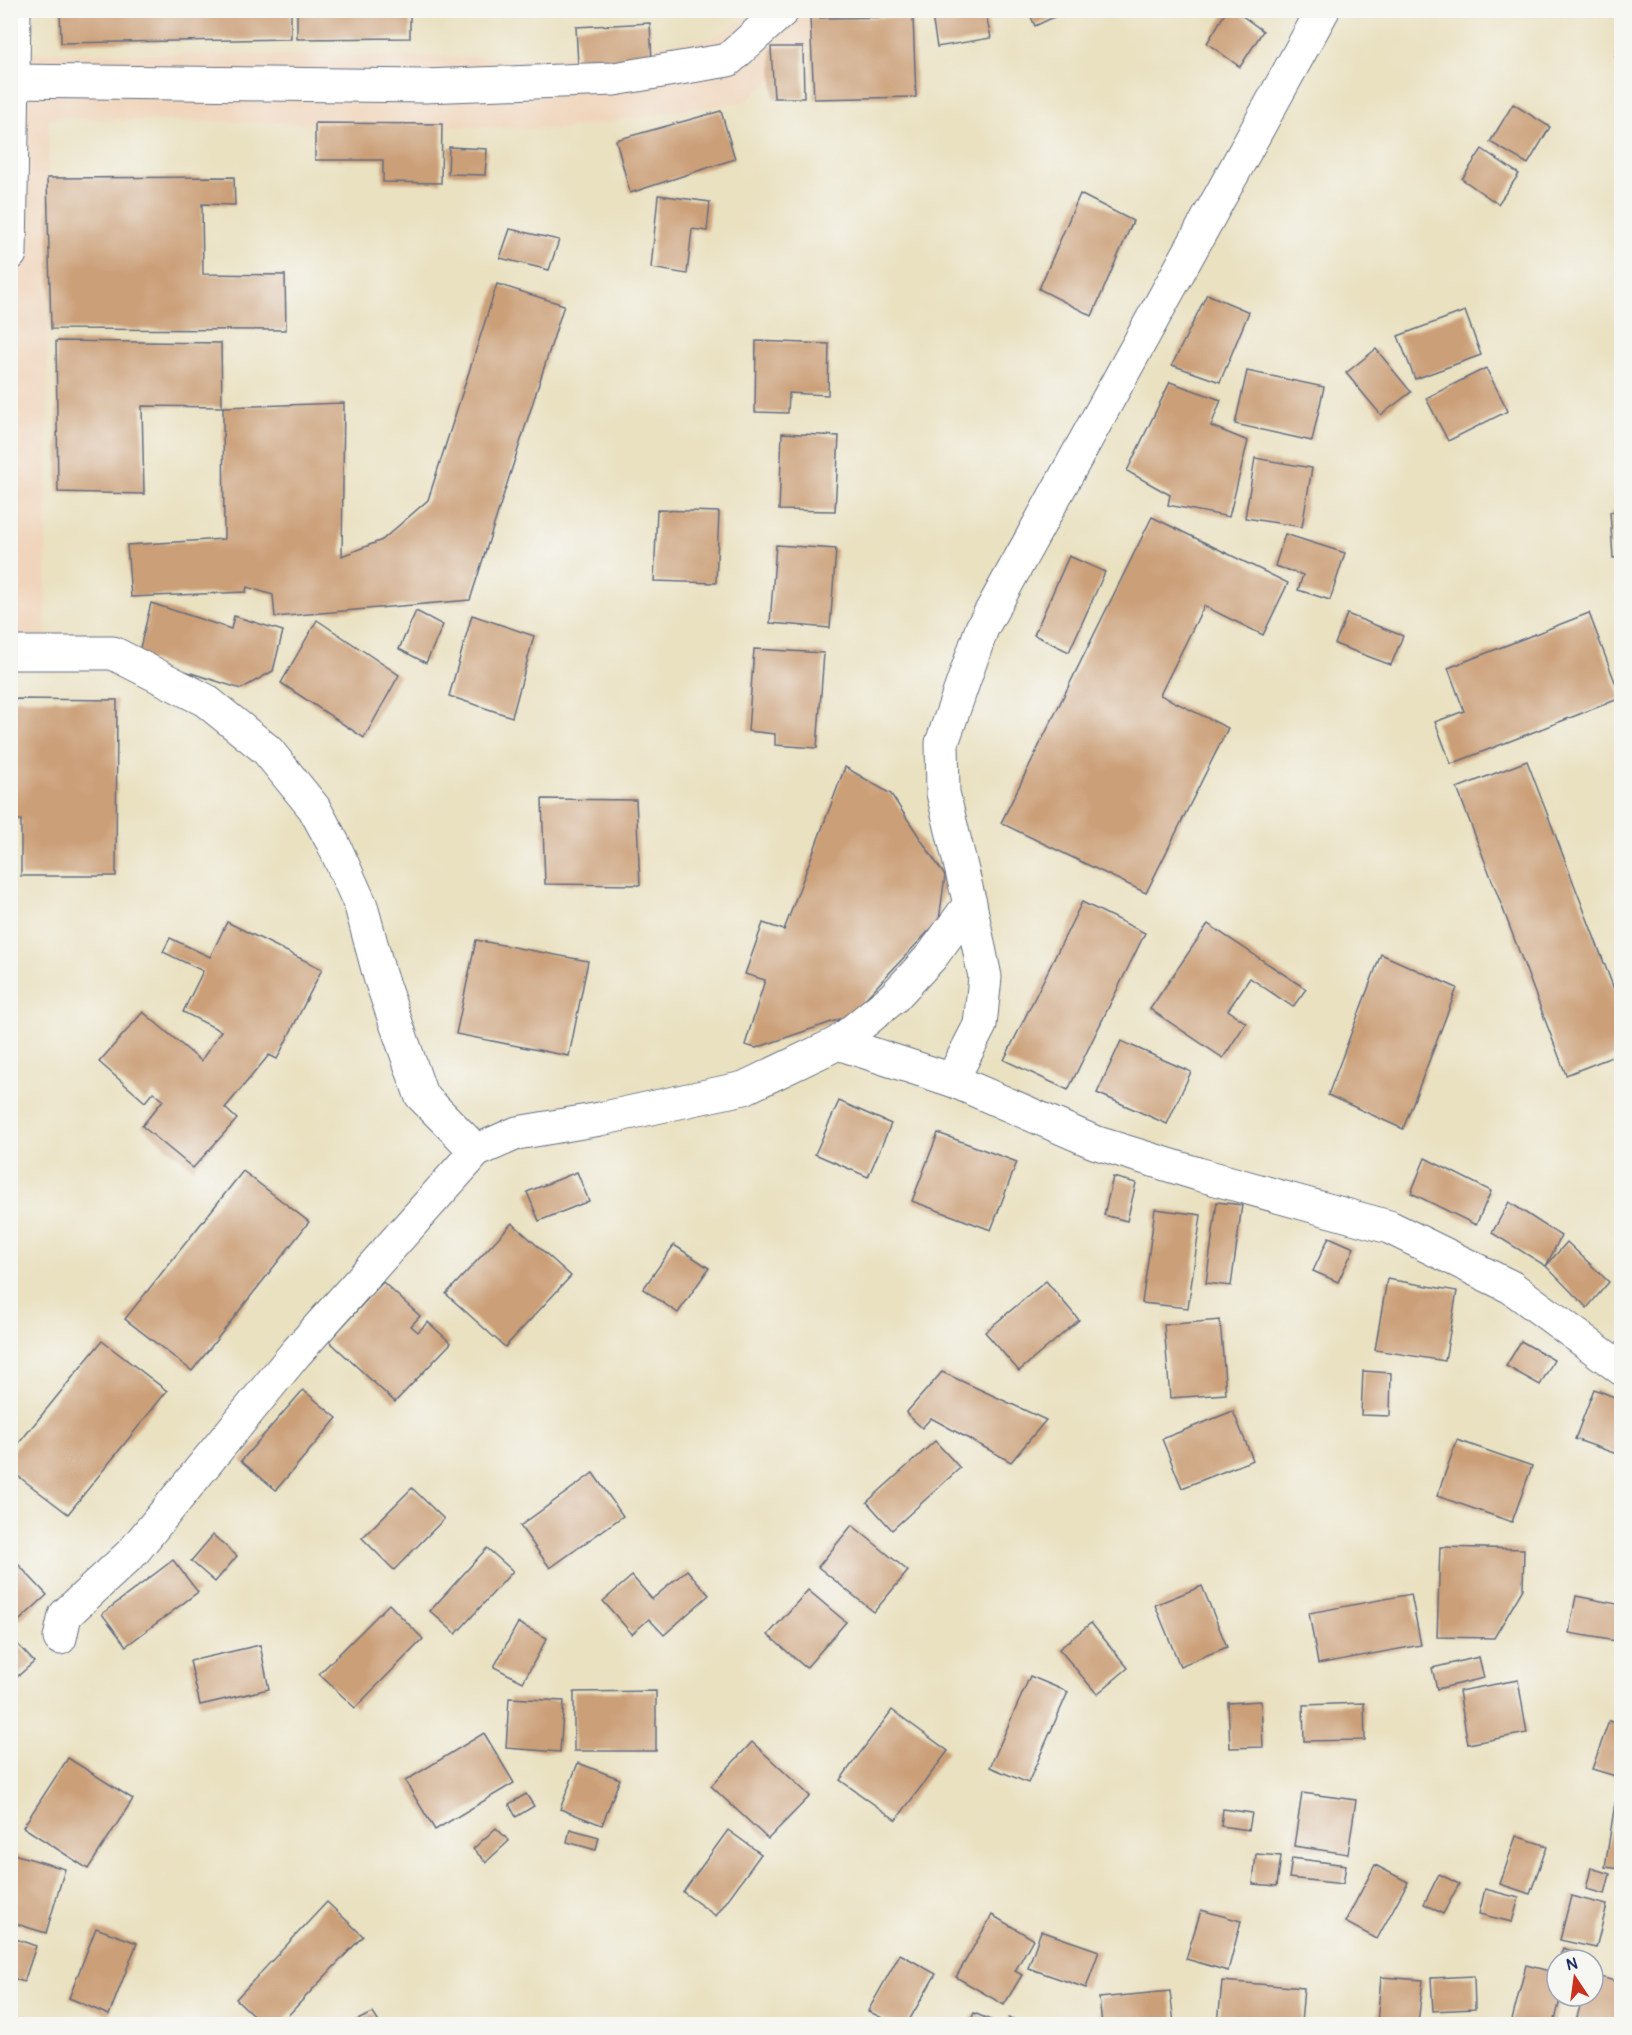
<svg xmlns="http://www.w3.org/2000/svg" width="1632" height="2035" font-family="Pangolin,sans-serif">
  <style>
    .built { fill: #f0d5bc }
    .building { fill: #cb9f77 }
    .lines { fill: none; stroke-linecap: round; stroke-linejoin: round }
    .street-casing { stroke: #636d81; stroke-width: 35 }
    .street { stroke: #fff; stroke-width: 33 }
  </style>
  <rect width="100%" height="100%" fill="#f6f6f2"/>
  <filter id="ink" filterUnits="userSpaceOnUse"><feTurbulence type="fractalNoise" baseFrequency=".0167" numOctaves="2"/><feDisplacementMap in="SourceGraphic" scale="12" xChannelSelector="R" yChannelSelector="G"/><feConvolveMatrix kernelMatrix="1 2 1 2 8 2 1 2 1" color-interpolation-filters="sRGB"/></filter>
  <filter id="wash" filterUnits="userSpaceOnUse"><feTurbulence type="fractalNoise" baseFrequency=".008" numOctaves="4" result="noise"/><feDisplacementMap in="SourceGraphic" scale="24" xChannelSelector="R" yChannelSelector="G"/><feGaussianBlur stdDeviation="1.35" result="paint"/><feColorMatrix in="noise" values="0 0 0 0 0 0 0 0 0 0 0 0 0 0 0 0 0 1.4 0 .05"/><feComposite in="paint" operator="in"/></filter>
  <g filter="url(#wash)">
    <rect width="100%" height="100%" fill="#eae1c1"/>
    <polygon class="built" points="759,11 852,11 747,101 563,129 49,118 46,637 11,639 10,52 542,58 710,39"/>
    <g id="blocks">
      <g class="building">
        <polygon points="60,10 291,10 291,39 61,43"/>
        <polygon points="297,10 410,10 410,38 297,39"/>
        <polygon points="931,10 985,10 991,38 937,47"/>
        <polygon points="1028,10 1069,10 1035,26"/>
        <polygon points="1227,10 1234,10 1263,31 1240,67 1207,43"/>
        <polygon points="913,17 916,97 814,99 810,18"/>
        <polygon points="650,23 652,61 578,65 576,27"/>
        <polygon points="1622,45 1622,59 1615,56"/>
        <polygon points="771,47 803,47 804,98 774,98"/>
        <polygon points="1513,104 1550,127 1528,164 1490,142"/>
        <polygon points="721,111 735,159 630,193 616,140"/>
        <polygon points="315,123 442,124 441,183 383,182 383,160 315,160"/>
        <polygon points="449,147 487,149 485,175 448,174"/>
        <polygon points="1482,149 1519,174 1498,204 1462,179"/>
        <polygon points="234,177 235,205 202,204 203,274 285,275 286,330 51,329 47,178"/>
        <polygon points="1080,194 1133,221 1092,316 1039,289"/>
        <polygon points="658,195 710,202 707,231 692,229 687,274 651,268"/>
        <polygon points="510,229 559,240 549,270 500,258"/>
        <polygon points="497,284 564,305 470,600 275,617 273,595 247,587 246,592 131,597 127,545 224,539 223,407 344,403 342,556 382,540 428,500"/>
        <polygon points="1207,294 1249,312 1220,382 1172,365"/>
        <polygon points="1465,311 1481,355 1415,379 1398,336"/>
        <polygon points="56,341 221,343 222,407 142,406 144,494 58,492"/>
        <polygon points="756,341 829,344 828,395 789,393 788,413 755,412"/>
        <polygon points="1376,349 1411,392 1381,415 1346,373"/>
        <polygon points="1486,368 1508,411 1448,441 1426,398"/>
        <polygon points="1247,371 1324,387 1312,441 1235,424"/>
        <polygon points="1170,382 1221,400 1211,426 1248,441 1229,517 1168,505 1170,495 1127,471"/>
        <polygon points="782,433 839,436 835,511 779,510"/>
        <polygon points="1255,458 1312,468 1302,527 1245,518"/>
        <polygon points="657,510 719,512 716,583 654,581"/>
        <polygon points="1622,511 1622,557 1613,558 1610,512"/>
        <polygon points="1152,517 1288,583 1263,635 1204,606 1160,695 1228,728 1146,893 1001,823"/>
        <polygon points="1285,534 1345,553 1330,600 1298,590 1303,575 1275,566"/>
        <polygon points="776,545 836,549 830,628 770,623"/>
        <polygon points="1069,556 1105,572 1069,652 1034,635"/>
        <polygon points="151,603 231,629 234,616 283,631 273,671 241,689 138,656"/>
        <polygon points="416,611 443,625 426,663 399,649"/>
        <polygon points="1589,613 1621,698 1451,764 1435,722 1464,711 1448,668"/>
        <polygon points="1347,614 1403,636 1391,665 1335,644"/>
        <polygon points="472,615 534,636 512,717 449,696"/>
        <polygon points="317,620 399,675 364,738 281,683"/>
        <polygon points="754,649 824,653 817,748 775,745 775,734 748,731"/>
        <polygon points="13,699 117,700 116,876 21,876 21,820 13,820"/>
        <polygon points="1527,761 1622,1010 1622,1053 1566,1075 1457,788"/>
        <polygon points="845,767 891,794 945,876 939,920 849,1016 756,1048 745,1045 765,980 745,974 763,923 784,930"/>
        <polygon points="542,799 636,800 640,885 545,884"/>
        <polygon points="1082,902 1145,933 1068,1090 1004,1060"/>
        <polygon points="227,922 322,969 277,1059 269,1055 225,1108 237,1119 193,1168 142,1126 163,1100 153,1092 145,1102 99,1062 143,1012 201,1061 221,1031 183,1012 203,971 163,952 170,938 210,957"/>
        <polygon points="1208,924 1306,989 1293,1007 1250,978 1228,1010 1246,1023 1223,1058 1150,1009"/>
        <polygon points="476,940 588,961 569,1056 456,1034"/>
        <polygon points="1381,954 1457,988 1403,1129 1328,1095"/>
        <polygon points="1121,1041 1191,1072 1167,1124 1097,1093"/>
        <polygon points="839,1101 891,1124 868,1177 815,1154"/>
        <polygon points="938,1133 1017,1162 991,1230 912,1201"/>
        <polygon points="1425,1158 1491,1191 1476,1225 1411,1193"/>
        <polygon points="243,1171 309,1222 192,1371 125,1319"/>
        <polygon points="577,1172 589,1201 539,1221 527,1192"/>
        <polygon points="1113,1177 1136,1183 1127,1221 1104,1215"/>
        <polygon points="1217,1202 1242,1205 1231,1286 1206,1283"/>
        <polygon points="1509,1202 1561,1236 1546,1266 1567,1242 1609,1282 1587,1308 1546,1266 1492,1233"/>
        <polygon points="1155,1209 1201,1215 1188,1308 1142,1303"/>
        <polygon points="512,1223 571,1276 505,1347 446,1294"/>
        <polygon points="1329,1237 1354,1248 1338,1282 1313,1271"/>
        <polygon points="674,1245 709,1268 678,1313 643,1289"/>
        <polygon points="1387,1279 1457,1291 1445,1361 1375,1350"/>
        <polygon points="1046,1281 1079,1320 1019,1371 985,1332"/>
        <polygon points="383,1282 420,1316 411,1326 418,1332 428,1322 451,1343 395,1402 329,1341"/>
        <polygon points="1220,1320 1226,1394 1170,1398 1164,1325"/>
        <polygon points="102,1341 167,1391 68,1514 10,1470 10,1454"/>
        <polygon points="1521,1341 1554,1360 1540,1385 1506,1366"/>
        <polygon points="1363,1371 1391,1373 1390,1416 1361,1415"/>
        <polygon points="942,1372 1046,1420 1011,1462 931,1418 922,1428 906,1413"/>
        <polygon points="1594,1389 1622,1400 1622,1456 1575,1439"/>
        <polygon points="303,1390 337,1418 276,1490 241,1461"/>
        <polygon points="1233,1411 1253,1460 1182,1488 1162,1439"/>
        <polygon points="1457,1440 1532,1466 1512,1522 1437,1496"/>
        <polygon points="935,1441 960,1468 892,1530 867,1502"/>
        <polygon points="593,1473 623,1516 550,1568 520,1526"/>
        <polygon points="412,1488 444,1519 394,1570 362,1538"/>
        <polygon points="852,1525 908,1571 874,1612 818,1567"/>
        <polygon points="213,1535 237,1556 215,1582 191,1561"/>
        <polygon points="1440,1547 1524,1549 1523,1589 1494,1638 1437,1637"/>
        <polygon points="487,1548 513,1571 456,1634 430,1611"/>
        <polygon points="173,1560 198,1592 126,1646 102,1614"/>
        <polygon points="15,1561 47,1595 10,1629 10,1565"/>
        <polygon points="687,1570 709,1595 664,1635 649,1619 632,1634 603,1601 632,1576 652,1599"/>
        <polygon points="1202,1586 1227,1647 1180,1666 1155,1605"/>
        <polygon points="808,1590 846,1622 806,1668 768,1635"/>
        <polygon points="1411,1594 1421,1645 1318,1664 1309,1613"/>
        <polygon points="1576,1596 1622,1605 1622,1642 1569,1633"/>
        <polygon points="389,1604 423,1639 355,1708 319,1674"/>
        <polygon points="518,1623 547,1638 523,1682 494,1667"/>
        <polygon points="1091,1623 1128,1668 1097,1694 1059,1649"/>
        <polygon points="10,1636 34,1662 10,1683"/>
        <polygon points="260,1645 269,1689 200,1705 190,1661"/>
        <polygon points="1479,1657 1484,1678 1437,1689 1432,1668"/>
        <polygon points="1030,1676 1068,1692 1028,1783 990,1767"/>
        <polygon points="1518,1680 1527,1733 1468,1744 1459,1691"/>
        <polygon points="656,1691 656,1751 574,1751 574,1692"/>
        <polygon points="509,1698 564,1701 560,1752 506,1748"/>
        <polygon points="1261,1701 1263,1747 1230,1748 1228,1703"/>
        <polygon points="1364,1703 1365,1740 1304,1741 1303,1705"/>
        <polygon points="892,1710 948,1751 896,1820 840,1780"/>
        <polygon points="1609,1721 1622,1725 1622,1778 1592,1769"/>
        <polygon points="484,1733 514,1783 435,1830 405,1781"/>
        <polygon points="752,1742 810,1796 768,1839 711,1786"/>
        <polygon points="68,1758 133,1799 88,1869 23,1827"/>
        <polygon points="578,1763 620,1779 602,1825 560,1809"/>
        <polygon points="1302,1793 1356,1800 1348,1854 1294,1846"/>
        <polygon points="526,1794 534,1806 516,1817 509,1804"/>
        <polygon points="1615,1803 1622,1804 1622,1869 1605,1867"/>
        <polygon points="1223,1809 1252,1813 1249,1830 1221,1826"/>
        <polygon points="496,1828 509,1841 486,1862 473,1849"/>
        <polygon points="570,1829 599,1837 596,1850 567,1842"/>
        <polygon points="728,1830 761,1854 716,1916 683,1892"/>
        <polygon points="1516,1836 1547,1846 1530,1894 1500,1884"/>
        <polygon points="10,1853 65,1869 46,1933 10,1922"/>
        <polygon points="1256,1854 1281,1856 1277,1886 1253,1884"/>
        <polygon points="1292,1858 1346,1865 1343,1884 1289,1878"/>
        <polygon points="1375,1865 1408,1882 1377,1939 1345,1922"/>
        <polygon points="1591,1868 1610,1874 1605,1894 1586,1889"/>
        <polygon points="1439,1874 1459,1884 1443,1914 1424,1904"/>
        <polygon points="1485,1889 1519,1898 1512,1922 1479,1914"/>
        <polygon points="1571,1896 1607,1905 1596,1948 1560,1940"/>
        <polygon points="327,1902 363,1936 280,2024 263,2024 236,1999"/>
        <polygon points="1201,1910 1241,1921 1228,1971 1186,1959"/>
        <polygon points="992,1915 1033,1939 1015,1971 1022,1975 1004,2005 956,1977"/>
        <polygon points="96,1928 137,1943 109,2015 69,1998"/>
        <polygon points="1041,1931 1099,1951 1086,1988 1028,1968"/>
        <polygon points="10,1937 36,1946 24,1982 10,1977"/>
        <polygon points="1563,1948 1589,1957 1588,1960 1559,1959"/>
        <polygon points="900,1954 936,1974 907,2024 894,2024 868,2011"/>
        <polygon points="1526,1965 1557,1973 1557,1996 1561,1996 1554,2024 1511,2024"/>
        <polygon points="1593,1975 1622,1983 1622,2024 1575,2024 1583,1996 1593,1996"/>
        <polygon points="1474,1976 1475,2009 1433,2011 1431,1978"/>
        <polygon points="1381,1977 1423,1980 1418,2024 1377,2024"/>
        <polygon points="1222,1981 1304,1988 1301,2024 1218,2024"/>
        <polygon points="1170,1991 1174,2023 1102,2024 1099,1998"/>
        <polygon points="373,2013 380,2024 348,2024"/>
        <polygon points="974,2013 1000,2024 969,2024"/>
        <polygon points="1009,2018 1028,2024 1007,2024"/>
      </g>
    </g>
  </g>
  <g filter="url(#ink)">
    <use href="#blocks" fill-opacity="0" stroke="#636d81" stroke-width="1.5"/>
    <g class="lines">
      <g class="street-casing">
        <g id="street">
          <polyline points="10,81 424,86 614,79 728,60 783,10"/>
          <polyline points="10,254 14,10"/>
          <polyline points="10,653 113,653 205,700 267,750 314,808 333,843 361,906 380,977 421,1095 476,1151"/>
          <polyline points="970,904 985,977 980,1025 952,1080 1094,1142 1198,1174 1389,1227 1511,1287 1622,1369"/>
          <polyline points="838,1043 952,1080"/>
          <polyline points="60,1638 65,1615 133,1552 295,1354 476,1151 517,1133 600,1119 744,1088 838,1043 893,998 932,956 970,904 943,793 942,743 982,628 1323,10"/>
        </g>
      </g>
      <use href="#street" class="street"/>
    </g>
  </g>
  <rect width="1632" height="2035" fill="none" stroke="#f6f6f2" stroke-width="36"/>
  <g transform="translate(1575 1978) rotate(347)"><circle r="28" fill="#f6f6f2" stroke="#9ea6b7" stroke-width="1.5"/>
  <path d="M0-4.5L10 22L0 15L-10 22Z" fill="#c8321e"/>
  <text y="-9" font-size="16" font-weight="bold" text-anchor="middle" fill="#1b2f5e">N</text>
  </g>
</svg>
